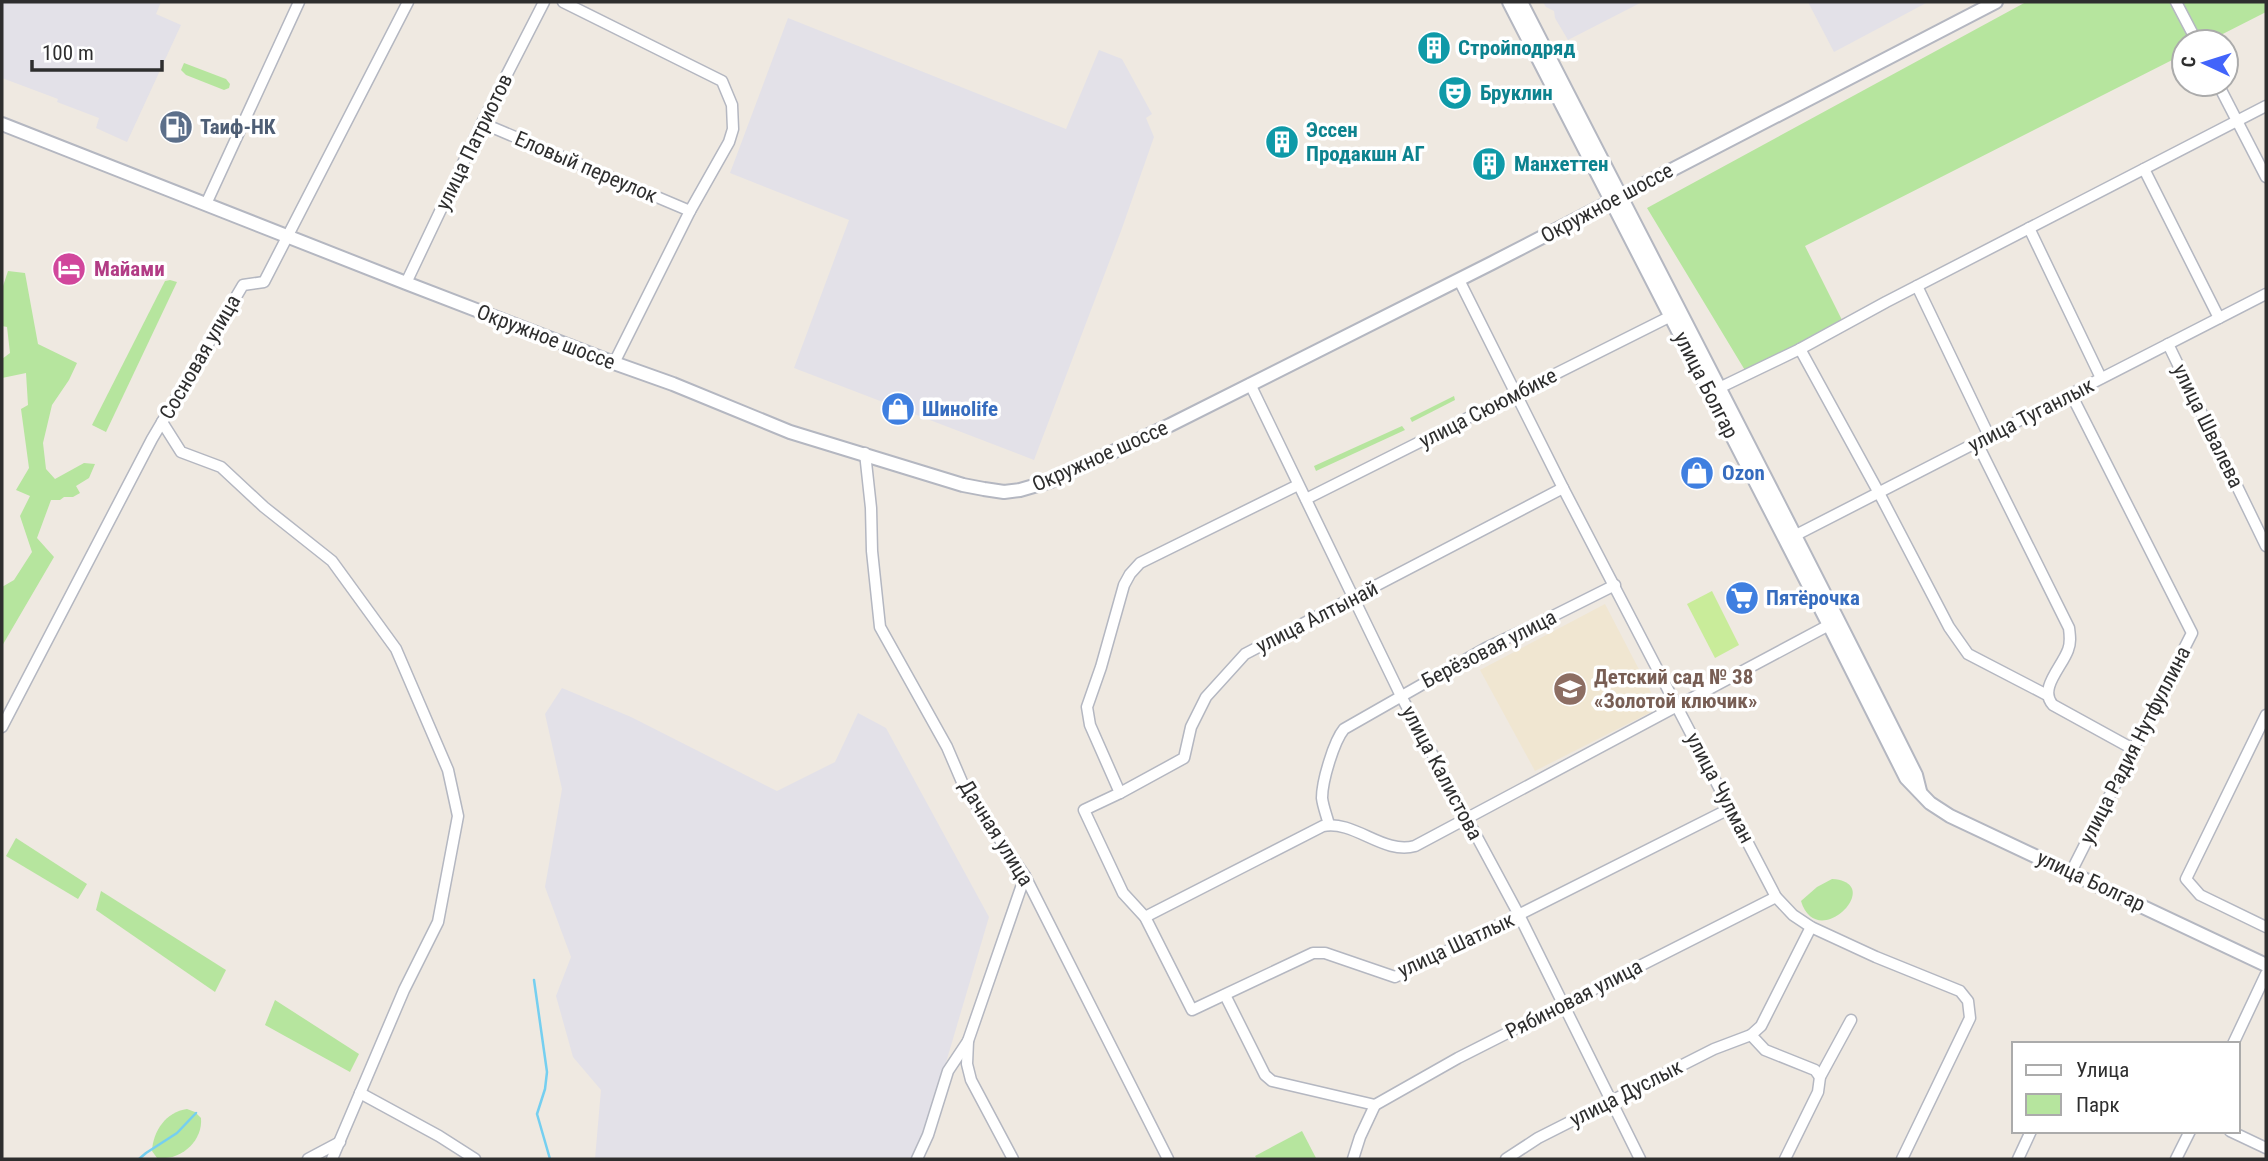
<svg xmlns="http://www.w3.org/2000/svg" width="2268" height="1161" font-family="'Roboto Condensed',sans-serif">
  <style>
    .industrial { fill: #e3e1e8 }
    .education { fill: #f0e6d1 }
    .green { fill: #b6e59e }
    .pitch { fill: #c9ec9a }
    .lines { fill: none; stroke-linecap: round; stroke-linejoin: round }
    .stream { stroke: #75cff0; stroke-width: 2.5 }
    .minor-casing { stroke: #b4b7c1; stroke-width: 13 }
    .tertiary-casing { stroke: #b4b7c1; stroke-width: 16 }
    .minor { stroke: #fff; stroke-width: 10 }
    .tertiary { stroke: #fff; stroke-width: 12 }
    .labels { text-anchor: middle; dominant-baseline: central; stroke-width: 7; stroke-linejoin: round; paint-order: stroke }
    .culture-label { font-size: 21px; font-weight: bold; fill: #0d838f; stroke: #fff; text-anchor: start }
    .service-label { font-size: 21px; font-weight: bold; fill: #4e5e75; stroke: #fff; text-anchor: start }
    .street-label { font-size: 21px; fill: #2e2e2e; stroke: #fff }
    .hotel-label { font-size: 21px; font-weight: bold; fill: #b23c85; stroke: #fff; text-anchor: start }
    .shop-label { font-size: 21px; font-weight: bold; fill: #366cbe; stroke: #fff; text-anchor: start }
    .education-label { font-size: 21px; font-weight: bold; fill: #785e54; stroke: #fff; text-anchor: start }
  </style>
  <rect width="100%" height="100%" fill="#efe9e1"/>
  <g class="industrial">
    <polygon points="2,2 161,2 156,14 181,25 127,142 96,128 99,118 57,102 58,99 2,78"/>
    <polygon points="1543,2 1642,2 1568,40 1555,18 1554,11 1546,7"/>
    <polygon points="1808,2 1928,2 1834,52"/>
    <polygon points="788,18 1066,129 1099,50 1122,59 1152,114 1146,118 1154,137 1121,231 1034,460 794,368 849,220 730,173"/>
    <polygon points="562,688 631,717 777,791 835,762 858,713 886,728 989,917 924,1137 913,1159 595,1159 601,1090 573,1057 556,996 571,957 545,887 562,789 545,714"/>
  </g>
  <polygon class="education" points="1605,604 1659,708 1535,771 1480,670"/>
  <g class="green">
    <polygon points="2026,2 2266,2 2266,12 2207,42 2184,42 2184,54 1805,246 1843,322 1746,372 1647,208"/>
    <polygon points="184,63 226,79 230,84 229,88 224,90 186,75 181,70"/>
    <polygon points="8,271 25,273 38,344 77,363 69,380 52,405 43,443 46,469 55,479 84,463 95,464 89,478 76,486 80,493 73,497 64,497 60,500 51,500 37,538 54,557 2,646 2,587 14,580 32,552 20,516 30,496 16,490 29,468 21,409 28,405 26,373 2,378 2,359 10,353 7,327 2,326 2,289"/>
    <polygon points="170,280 177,282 106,432 92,425 165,281"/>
    <polygon points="1454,396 1455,400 1412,422 1410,418"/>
    <polygon points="1402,426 1405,430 1316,471 1314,466"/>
    <polygon points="16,838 87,884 78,899 6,856"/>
    <path d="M1832 879C1887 882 1817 954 1801 901L1817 887Z"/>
    <polygon points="101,891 226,970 215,992 96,910"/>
    <polygon points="275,1000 359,1054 350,1072 265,1025"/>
    <path d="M187 1109 195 1112 201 1118C203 1141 181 1161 157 1158L152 1151C153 1131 166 1112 187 1109Z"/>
    <polygon points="1302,1131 1316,1158 1257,1159 1255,1156"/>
  </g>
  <polygon class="pitch" points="1712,591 1739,645 1715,658 1687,604"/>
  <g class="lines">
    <g class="stream">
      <polyline points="534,980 547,1072 545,1089 537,1114 550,1159"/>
      <polyline points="139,1159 146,1153 177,1133 196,1113"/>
    </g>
    <g class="minor-casing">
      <g id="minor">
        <polyline points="563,2 722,81 732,105 733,129 729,142 690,211 614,363"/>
        <polyline points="2176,2 2197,42"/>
        <polyline points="2218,84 2266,177"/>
        <polyline points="482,123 690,211"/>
        <polyline points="2144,169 2219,318"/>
        <polyline points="206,204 299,2"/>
        <polyline points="2029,228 2101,378"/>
        <polyline points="1459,280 1563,488 1776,897 1793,915 1811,927 1876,957 1960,991 1968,1001 1970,1018 1902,1159"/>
        <polyline points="406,283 482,123 544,2"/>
        <polyline points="1917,286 1989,436"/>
        <polyline points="2168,344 2266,546"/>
        <polyline points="1800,349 1879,493 1949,627 1968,654 2047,695"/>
        <polyline points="1250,384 1401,696 1519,915 1640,1159"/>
        <polyline points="1719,388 1800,349 1886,302 2266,106"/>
        <polyline points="162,422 181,452 221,467 264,507 332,561 396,649 448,770 458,816 438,922 404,990 332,1159"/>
        <path d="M1977 443 2069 628C2070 636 2071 643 2068 650 2062 667 2038 689 2053 705L2133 749"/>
        <polyline points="865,453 871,508 872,551 880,627 947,747 965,789 1025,876 1168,1159"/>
        <polyline points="1298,485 1140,563 1130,574 1124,585 1101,667 1087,707 1090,725 1120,793 1084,810 1123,893 1145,917 1192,1010 1313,953 1325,953 1395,977 1731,808"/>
        <polyline points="1306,499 1671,316"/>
        <polyline points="1796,535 2266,294"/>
        <polyline points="2266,715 2186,879 2200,895 2266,927"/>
        <polyline points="2,727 152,439 243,285 264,282 408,2"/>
        <polyline points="1120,793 1184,758 1191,727 1206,697 1245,654 1563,488"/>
        <path d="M1329 825C1327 816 1323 807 1322 798 1322 781 1334 741 1344 729L1486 648 1539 623 1615 585"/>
        <polyline points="2071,872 2192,633 2071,394"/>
        <path d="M1145 917 1323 826C1355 820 1383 855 1415 846L1829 625"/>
        <polyline points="1225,995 1265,1075 1272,1081 1375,1105 1458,1058 1776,897"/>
        <polyline points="1751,1035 1765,1050 1815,1070 1820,1077"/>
        <polyline points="2233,1044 2266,974"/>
        <polyline points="360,1093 439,1136 475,1159"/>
        <polyline points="2230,1131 2266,1148"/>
        <polyline points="308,1159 340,1142"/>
        <polyline points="917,1159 928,1135 948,1071 968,1041"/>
        <polyline points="1013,1159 971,1080 967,1064 968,1041 1025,876"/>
        <polyline points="1353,1159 1360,1137 1375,1105"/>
        <polyline points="1506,1159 1538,1138 1714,1049 1751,1035 1761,1026 1811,927"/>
        <polyline points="1785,1159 1818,1092 1820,1077 1851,1020"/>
        <polyline points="2018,1159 2031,1131"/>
        <polyline points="2176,1159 2190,1131"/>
      </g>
    </g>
    <g class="tertiary-casing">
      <g id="tertiary">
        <polyline points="1509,2 1829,625 1906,778 1930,803 1950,816 2266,965"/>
        <path d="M1521 2C1653 260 1787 516 1916 775L1920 791"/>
        <polyline points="2,124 406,283 614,363 673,384 790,432 963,485 984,489 1004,492 1020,490 1051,481 1170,425 1492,263 1996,2"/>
      </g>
    </g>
    <use href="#minor" class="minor"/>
    <use href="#tertiary" class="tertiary"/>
  </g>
  <defs>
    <g id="building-disc" transform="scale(1.75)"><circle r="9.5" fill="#0f9aa8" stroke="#fff"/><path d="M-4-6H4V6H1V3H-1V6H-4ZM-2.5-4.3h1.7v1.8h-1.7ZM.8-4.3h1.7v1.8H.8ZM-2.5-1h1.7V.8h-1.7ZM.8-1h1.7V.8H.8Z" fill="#fff"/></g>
    <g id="theatre-disc" transform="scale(1.75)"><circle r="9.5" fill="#0f9aa8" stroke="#fff"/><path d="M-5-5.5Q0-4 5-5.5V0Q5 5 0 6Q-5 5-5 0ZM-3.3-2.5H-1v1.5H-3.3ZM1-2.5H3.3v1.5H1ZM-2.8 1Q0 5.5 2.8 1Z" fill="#fff"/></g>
    <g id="fuel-disc" transform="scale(1.75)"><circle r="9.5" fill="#5c6f8a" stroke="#fff"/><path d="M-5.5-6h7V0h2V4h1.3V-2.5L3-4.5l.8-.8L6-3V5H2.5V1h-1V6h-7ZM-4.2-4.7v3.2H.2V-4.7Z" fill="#fff"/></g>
    <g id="hotel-disc" transform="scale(1.75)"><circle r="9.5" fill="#d1479c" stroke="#fff"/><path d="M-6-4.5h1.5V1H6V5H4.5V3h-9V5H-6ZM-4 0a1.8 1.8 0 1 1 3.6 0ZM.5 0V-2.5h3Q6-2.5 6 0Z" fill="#fff"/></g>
    <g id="shop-disc" transform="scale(1.75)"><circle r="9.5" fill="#3f7fe0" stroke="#fff"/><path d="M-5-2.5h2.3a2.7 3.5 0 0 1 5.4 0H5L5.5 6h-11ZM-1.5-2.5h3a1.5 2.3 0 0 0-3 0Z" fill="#fff"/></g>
    <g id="supermarket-disc" transform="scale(1.75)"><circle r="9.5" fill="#3f7fe0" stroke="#fff"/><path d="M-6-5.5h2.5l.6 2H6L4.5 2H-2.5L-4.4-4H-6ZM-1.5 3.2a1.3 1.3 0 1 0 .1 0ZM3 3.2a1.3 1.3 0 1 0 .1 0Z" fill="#fff"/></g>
    <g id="school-disc" transform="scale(1.75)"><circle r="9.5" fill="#8d6e63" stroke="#fff"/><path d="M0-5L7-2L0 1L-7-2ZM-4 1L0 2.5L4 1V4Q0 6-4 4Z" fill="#fff"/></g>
  </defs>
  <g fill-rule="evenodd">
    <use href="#building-disc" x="1434" y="48"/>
    <use href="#theatre-disc" x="1455" y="93"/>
    <use href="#fuel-disc" x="176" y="127"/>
    <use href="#building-disc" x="1282" y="142"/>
    <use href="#building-disc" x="1489" y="164"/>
    <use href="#hotel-disc" x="69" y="269"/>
    <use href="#shop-disc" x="898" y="409"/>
    <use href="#shop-disc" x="1697" y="473"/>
    <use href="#supermarket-disc" x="1742" y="598"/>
    <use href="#school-disc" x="1570" y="689"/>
  </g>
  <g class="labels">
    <g class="culture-label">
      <text x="1458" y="48">Стройподряд</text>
      <text x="1480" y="93">Бруклин</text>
      <text x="1306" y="130">Эссен<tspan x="1306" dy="24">Продакшн АГ</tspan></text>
      <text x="1514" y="164">Манхеттен</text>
    </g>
    <g class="service-label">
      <text x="200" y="127">Таиф-НК</text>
    </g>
    <g class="street-label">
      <text transform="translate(474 142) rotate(-64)">улица Патриотов</text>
      <text transform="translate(586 167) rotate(23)">Еловый переулок</text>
      <text transform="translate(1607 203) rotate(-28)">Окружное шоссе</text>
      <text transform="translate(546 337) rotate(21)">Окружное шоссе</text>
      <text transform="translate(200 357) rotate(-60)">Сосновая улица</text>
      <text transform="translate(1706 385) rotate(63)">улица Болгар</text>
      <text transform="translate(1488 408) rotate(-27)">улица Сююмбике</text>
      <text transform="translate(2031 415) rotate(-27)">улица Туганлык</text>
      <text transform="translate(2208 426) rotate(64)">улица Швалева</text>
      <text transform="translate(1100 456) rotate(-24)">Окружное шоссе</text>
      <text transform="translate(1317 617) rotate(-27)">улица Алтынай</text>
      <text transform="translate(1489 649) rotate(-27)">Берёзовая улица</text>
      <text transform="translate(2135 745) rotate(-63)">улица Радия Нутфуллина</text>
      <text transform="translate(1442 773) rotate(62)">улица Калистова</text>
      <text transform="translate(1720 788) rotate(62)">улица Чулман</text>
      <text transform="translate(996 833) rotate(58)">Дачная улица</text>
      <text transform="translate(2091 881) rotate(25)">улица Болгар</text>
      <text transform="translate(1456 945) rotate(-25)">улица Шатлык</text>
      <text transform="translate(1574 999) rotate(-27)">Рябиновая улица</text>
      <text transform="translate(1626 1093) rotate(-27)">улица Дуслык</text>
    </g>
    <g class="hotel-label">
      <text x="94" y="269">Майами</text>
    </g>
    <g class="shop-label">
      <text x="922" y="409">Шиноlife</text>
      <text x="1722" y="473">Ozon</text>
      <text x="1766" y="598">Пятёрочка</text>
    </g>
    <g class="education-label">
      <text x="1594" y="677">Детский сад № 38<tspan x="1594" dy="24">«Золотой ключик»</tspan></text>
    </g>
  </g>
  <rect width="2268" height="1161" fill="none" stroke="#2e2e2e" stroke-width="7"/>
  <rect x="2012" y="1042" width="228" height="91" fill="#ffffff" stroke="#ababab" stroke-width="2"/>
  <rect x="2026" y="1065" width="35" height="10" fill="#ffffff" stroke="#ababab" stroke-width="2"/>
  <text x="2076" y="1077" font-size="21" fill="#2e2e2e">Улица</text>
  <rect x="2026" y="1094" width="35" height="21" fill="#b6e59e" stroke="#ababab" stroke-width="2"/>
  <text x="2076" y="1112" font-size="21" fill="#2e2e2e">Парк</text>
  <g transform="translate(2205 63) rotate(274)"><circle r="33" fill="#ffffff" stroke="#ababab" stroke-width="2"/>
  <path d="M0-5L12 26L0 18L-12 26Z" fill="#4264fb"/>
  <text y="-10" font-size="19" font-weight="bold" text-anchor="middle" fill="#2e2e2e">С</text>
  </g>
  <path d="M32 60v10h130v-10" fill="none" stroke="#2e2e2e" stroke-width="3.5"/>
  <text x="42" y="60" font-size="21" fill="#2e2e2e" stroke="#ffffff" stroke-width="5" paint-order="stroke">100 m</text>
</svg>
